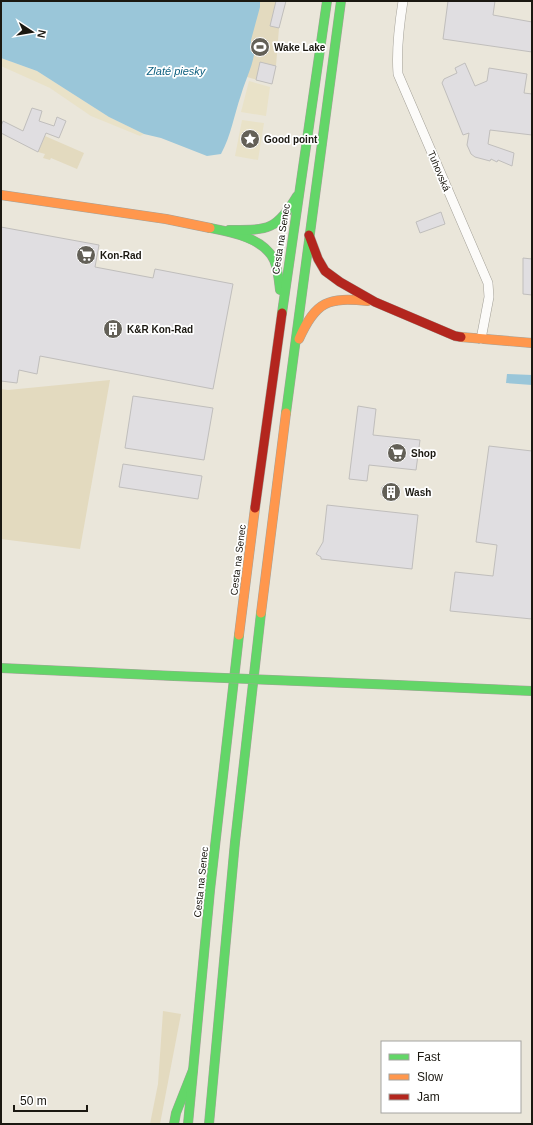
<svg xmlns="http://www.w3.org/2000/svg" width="533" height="1125" font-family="Helvetica,sans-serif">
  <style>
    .green { fill: #e3dabf }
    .sand { fill: #e9e2c8 }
    .water { fill: #9ac6d9 }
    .building { fill: #e0dee1; stroke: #c0bebc }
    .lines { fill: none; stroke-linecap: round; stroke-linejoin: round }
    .street-casing { stroke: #a4a198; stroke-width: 10 }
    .fast-casing { stroke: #a4a198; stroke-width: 10 }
    .slow-casing { stroke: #a4a198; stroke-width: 10 }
    .jam-casing { stroke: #a4a198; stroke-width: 10 }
    .street { stroke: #fcfbf9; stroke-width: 9 }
    .fast { stroke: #63d668; stroke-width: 9 }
    .slow { stroke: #ff974d; stroke-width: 9 }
    .jam { stroke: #b3261e; stroke-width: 9 }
    .fast-bridge-casing { stroke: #a4a198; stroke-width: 10; stroke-linecap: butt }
    .fast-bridge { stroke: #63d668; stroke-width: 9 }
    .labels { text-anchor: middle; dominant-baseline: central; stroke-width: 3.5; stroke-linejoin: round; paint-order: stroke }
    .poi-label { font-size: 10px; font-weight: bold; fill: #1b1811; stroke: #fff; text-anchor: start }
    .street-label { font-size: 10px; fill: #1b1811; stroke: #fff }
    .water-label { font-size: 11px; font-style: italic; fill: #0d5f7f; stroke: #fff }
  </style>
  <rect width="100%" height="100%" fill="#eae6da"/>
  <g class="green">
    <polygon points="254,1 286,1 279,28 276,66 272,84 236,74"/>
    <polygon points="45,136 84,153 77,169 51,158 50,160 43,158 45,154 38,152"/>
    <polygon points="110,380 80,549 1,539 1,389 8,390"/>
    <polygon points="163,1011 181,1014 160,1124 150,1124 158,1084"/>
  </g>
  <g class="sand">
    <polygon points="1,58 37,71 109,117 144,134 140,136 91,116 50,88 1,66"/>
    <polygon points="249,81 270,87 266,116 241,112"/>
    <polygon points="242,120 264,123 258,160 235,156"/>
  </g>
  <g class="water">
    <path d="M1 1H260V7L251 40V44L255 47C254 64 246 78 241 95 234 115 231 136 221 154L207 156 161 138 144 134 109 117 37 71 1 58Z"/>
    <polygon points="507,374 532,375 532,385 506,383"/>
  </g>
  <g class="building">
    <polygon points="276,1 286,1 279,28 270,26"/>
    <polygon points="448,1 495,1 493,15 532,22 532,52 443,39"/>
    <polygon points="260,62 276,66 272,84 256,80"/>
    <polygon points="465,63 475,86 487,81 489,68 527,74 524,93 532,94 532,135 490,130 488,144 514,153 512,166 498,160 497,162 491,159 490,161 475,157 471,154 467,145 469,133 463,135 442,83 444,79 457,73 455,68"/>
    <polygon points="32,108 42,111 39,121 54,126 57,117 66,121 59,138 46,133 38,152 1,133 1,126 3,121 23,131"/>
    <polygon points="441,212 445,224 420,233 416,222"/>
    <polygon points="1,227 99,245 95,267 153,278 155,269 233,284 213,389 40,356 37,374 19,370 17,383 1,381"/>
    <polygon points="523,258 532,259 532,295 523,294"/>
    <polygon points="133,396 213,408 204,460 125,448"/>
    <polygon points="358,406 376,409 373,435 420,440 416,470 369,465 367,481 349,479"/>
    <polygon points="489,446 532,451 532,619 450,611 455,572 493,576 497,545 476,542"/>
    <polygon points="123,464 202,476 198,499 119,487"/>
    <polygon points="382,487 400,489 399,498 381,495"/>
    <polygon points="327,505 418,515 412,569 321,559 321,557 316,554 323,542"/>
  </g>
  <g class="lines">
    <g class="street-casing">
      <path id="street" d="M403 1C399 26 396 49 398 74L488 283 489 297 481 339"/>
    </g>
    <g class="fast-casing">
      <g id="fast">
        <path d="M210 228C231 232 264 238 274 260 278 269 279 280 280 290"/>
        <path d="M229 230C268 230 276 231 297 196"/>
        <polyline points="282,313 327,1"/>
        <polyline points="286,413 341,1"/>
        <polyline points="1,668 174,676"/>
        <polyline points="397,685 532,691"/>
        <polyline points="174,1124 176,1113 193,1070"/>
        <polyline points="188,1124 210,890 239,635"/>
        <polyline points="209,1124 235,842 261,613"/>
      </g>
    </g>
    <g class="slow-casing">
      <g id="slow">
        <polyline points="1,195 166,219 210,228"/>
        <polyline points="461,337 532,343"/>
        <path d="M299 339C316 301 328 297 368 301"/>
        <polyline points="261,613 286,413"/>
        <polyline points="239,635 255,508"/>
      </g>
    </g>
    <g class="jam-casing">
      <g id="jam">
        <polyline points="309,235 318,259 325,271 340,282 375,302 455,336 461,337"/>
        <polyline points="255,508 282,313"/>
      </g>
    </g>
    <use href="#street" class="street"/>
    <use href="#fast" class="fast"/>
    <use href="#slow" class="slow"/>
    <use href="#jam" class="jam"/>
    <g class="fast-bridge-casing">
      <polyline id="fast-bridge" points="174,676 397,685"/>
    </g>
    <use href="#fast-bridge" class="fast-bridge"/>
  </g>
  <defs>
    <g id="stadium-disc" transform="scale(1)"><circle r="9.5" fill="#636057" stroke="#fff"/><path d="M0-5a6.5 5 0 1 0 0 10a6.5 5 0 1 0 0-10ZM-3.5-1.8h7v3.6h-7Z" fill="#fff"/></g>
    <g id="sight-disc" transform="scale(1)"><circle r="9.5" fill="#636057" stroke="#fff"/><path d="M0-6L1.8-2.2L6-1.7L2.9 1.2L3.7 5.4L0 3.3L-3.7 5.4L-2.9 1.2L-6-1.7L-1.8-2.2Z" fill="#fff"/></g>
    <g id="supermarket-disc" transform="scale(1)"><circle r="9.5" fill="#636057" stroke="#fff"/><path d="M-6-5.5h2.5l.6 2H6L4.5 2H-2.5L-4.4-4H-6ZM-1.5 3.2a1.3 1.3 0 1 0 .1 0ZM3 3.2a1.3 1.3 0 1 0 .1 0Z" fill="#fff"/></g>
    <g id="building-disc" transform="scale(1)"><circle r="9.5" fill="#636057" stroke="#fff"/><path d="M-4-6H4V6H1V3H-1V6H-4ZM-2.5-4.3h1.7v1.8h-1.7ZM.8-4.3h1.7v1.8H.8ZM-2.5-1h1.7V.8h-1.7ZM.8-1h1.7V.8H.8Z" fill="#fff"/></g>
  </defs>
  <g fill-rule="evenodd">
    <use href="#stadium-disc" x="260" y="47"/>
    <use href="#sight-disc" x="250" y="139"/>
    <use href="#supermarket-disc" x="86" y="255"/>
    <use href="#building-disc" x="113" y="329"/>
    <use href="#supermarket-disc" x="397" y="453"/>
    <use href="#building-disc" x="391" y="492"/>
  </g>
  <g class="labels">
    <g class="poi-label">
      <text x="274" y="47">Wake Lake</text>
      <text x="264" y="139">Good point</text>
      <text x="100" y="255">Kon-Rad</text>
      <text x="127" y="329">K&amp;R Kon-Rad</text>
      <text x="411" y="453">Shop</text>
      <text x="405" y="492">Wash</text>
    </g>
    <g class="street-label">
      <text transform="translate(439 171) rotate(67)">Tuhovská</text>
      <text transform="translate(281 239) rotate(-81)">Cesta na Senec</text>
      <text transform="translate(238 560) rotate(-83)">Cesta na Senec</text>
      <text transform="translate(201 882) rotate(-84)">Cesta na Senec</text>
    </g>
    <g class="water-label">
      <text x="176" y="71">Zlaté piesky</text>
    </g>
  </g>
  <rect width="533" height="1125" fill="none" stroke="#1b1811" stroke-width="4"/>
  <rect x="381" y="1041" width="140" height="72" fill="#ffffff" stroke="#a4a3a0"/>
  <rect x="389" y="1054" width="20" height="6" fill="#63d668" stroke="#a4a3a0"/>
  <text x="417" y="1061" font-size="12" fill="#1b1811">Fast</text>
  <rect x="389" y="1074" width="20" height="6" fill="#ff974d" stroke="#a4a3a0"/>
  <text x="417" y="1081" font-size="12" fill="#1b1811">Slow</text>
  <rect x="389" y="1094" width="20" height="6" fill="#b3261e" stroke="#a4a3a0"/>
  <text x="417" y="1101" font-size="12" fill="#1b1811">Jam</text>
  <g transform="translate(32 32) rotate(102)" stroke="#ffffff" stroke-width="3" paint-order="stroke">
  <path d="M0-3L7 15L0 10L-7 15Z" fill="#1b1811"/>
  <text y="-6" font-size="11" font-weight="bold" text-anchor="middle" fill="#1b1811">N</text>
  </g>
  <path d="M14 1105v6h73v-6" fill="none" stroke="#1b1811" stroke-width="2"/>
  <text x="20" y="1105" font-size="12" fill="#1b1811" stroke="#ffffff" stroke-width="3" paint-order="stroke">50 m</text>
</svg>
